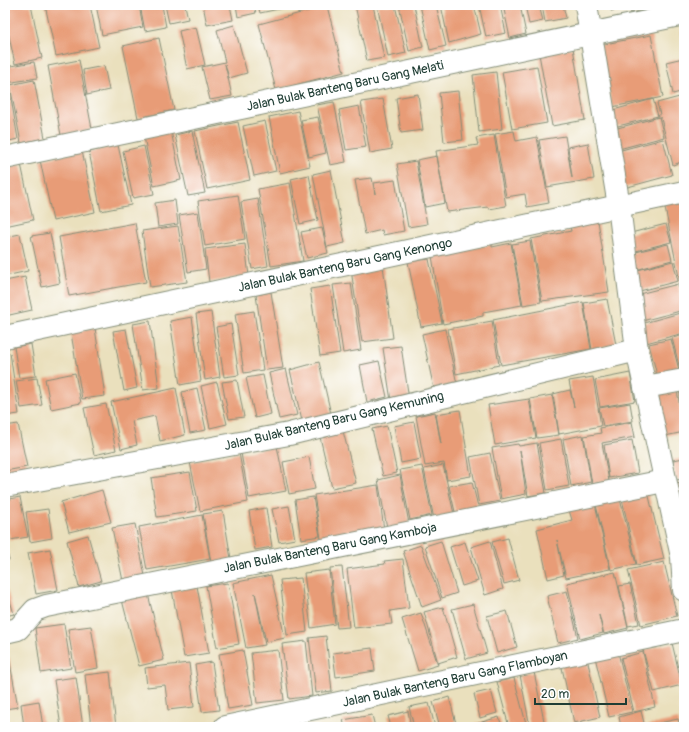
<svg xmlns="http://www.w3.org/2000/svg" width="689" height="732" font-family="Pangolin,sans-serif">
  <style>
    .building { fill: #e89c77 }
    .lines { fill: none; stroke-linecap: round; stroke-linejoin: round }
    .street-casing { stroke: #848e78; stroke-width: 24 }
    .street { stroke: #fff; stroke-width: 22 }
    .labels { text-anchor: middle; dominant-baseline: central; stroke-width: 4; stroke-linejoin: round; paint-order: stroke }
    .street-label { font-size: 13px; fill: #1f3d34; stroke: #fff }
  </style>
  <rect width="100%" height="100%" fill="#fff"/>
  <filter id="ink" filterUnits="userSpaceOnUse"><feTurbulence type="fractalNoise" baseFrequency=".025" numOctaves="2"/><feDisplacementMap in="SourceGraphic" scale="8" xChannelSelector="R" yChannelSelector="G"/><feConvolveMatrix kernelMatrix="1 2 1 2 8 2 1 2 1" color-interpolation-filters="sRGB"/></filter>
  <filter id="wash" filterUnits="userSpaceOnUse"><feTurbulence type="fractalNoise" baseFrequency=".012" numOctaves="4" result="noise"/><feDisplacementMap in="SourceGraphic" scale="16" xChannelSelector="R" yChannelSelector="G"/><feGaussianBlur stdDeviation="0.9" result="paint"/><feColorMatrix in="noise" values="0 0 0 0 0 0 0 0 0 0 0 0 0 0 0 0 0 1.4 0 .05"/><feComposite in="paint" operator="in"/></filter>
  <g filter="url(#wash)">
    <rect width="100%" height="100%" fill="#eae0bd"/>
    <g id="blocks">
      <g class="building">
        <polygon points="5,5 31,5 42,58 15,64 5,18"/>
        <polygon points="45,5 90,5 99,47 56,56"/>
        <polygon points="96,5 139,5 143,27 102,35"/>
        <polygon points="140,5 162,5 166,27 145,31"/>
        <polygon points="165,5 185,5 188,19 169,23"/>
        <polygon points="203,5 230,5 233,20 207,25"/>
        <polygon points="236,5 254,5 256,13 238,17"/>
        <polygon points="258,5 293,5 293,6 260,13"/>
        <polygon points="355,5 373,5 384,58 367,61"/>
        <polygon points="377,5 395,5 406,53 388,57"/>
        <polygon points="399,5 414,5 423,47 409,51"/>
        <polygon points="420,5 436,5 446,46 430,50"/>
        <polygon points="441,5 474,5 481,34 449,43"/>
        <polygon points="479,5 500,5 506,33 486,37"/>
        <polygon points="503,5 520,5 526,34 510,38"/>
        <polygon points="525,5 539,5 543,21 529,24"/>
        <polygon points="542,5 563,5 566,18 545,22"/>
        <polygon points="610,5 623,5 623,8 611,11"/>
        <polygon points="629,5 645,5 646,10 631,13"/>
        <polygon points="327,6 344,72 276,90 259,24"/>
        <polygon points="234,25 247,73 229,78 225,64 232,96 210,100 202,67 225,62 217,30"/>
        <polygon points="196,27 205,65 187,69 179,31"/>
        <polygon points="681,31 684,31 684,44 683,44"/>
        <polygon points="651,35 663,97 612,107 600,45"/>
        <polygon points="159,38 174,110 138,118 123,46"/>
        <polygon points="573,48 585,120 552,126 539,54"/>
        <polygon points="683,58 684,91 673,94 666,62"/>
        <polygon points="79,60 92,129 61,135 48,66"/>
        <polygon points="34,62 37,78 7,83 5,67"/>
        <polygon points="104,66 109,90 87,95 83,70"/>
        <polygon points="537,66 547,123 512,129 502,72"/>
        <polygon points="496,72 502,129 479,132 473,75"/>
        <polygon points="34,80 45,138 21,143 10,85"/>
        <polygon points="9,87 18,139 5,142 5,88"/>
        <polygon points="458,91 463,140 444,142 439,93"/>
        <polygon points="418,94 423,130 401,133 396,98"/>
        <polygon points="683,96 684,161 673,165 657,103"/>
        <polygon points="383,99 392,149 370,153 361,102"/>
        <polygon points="653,99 658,116 610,128 606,112"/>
        <polygon points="334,102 346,162 330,165 317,105"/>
        <polygon points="359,106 366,147 346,150 339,110"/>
        <polygon points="298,111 310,166 280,173 269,117"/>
        <polygon points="318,117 326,153 309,157 301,120"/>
        <polygon points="659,117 664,137 615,150 610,130"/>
        <polygon points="265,121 276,171 254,176 243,126"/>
        <polygon points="238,122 250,180 207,189 195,131"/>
        <polygon points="171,131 181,180 154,186 144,137"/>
        <polygon points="192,131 205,193 188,196 175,135"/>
        <polygon points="514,131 516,141 537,137 549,203 527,207 525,194 506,197 495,134"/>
        <polygon points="494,135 506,206 489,209 488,207 447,212 436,151 478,145 476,138"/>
        <polygon points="565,136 572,178 568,147 588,143 594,179 547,187 539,140"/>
        <polygon points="663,139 672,175 624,188 614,152"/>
        <polygon points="118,145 131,205 101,211 89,152"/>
        <polygon points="144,146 154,194 133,198 123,151"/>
        <polygon points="82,151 95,212 53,221 40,160"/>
        <polygon points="437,156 445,203 425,207 417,160"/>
        <polygon points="416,161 427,224 408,227 397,164"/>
        <polygon points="21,164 33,220 5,226 5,168"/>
        <polygon points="331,170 345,243 327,247 313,174"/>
        <polygon points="309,175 318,220 300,224 291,179"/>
        <polygon points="372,178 375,194 374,183 395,180 404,231 383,235 382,230 365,234 355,180"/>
        <polygon points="290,183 303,261 271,266 258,189"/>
        <polygon points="238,195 245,239 205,246 198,201"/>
        <polygon points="683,198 684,281 680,282 664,203"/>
        <polygon points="258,199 268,266 252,269 241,202"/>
        <polygon points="175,200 178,224 158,227 155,203"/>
        <polygon points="198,212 206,269 188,272 179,215"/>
        <polygon points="598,221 609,292 542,301 531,239 571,231 570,226"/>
        <polygon points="135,223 146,282 69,296 59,237"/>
        <polygon points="666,224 671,242 632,252 627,234"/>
        <polygon points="178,226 187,282 150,287 142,231"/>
        <polygon points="322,228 328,253 307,258 301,232"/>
        <polygon points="50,233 60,283 42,287 31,236"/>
        <polygon points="20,234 28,271 5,276 5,237"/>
        <polygon points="530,241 541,302 523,305 512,244"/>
        <polygon points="511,243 522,305 483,312 483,316 443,324 432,256 492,244 492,247"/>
        <polygon points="245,244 249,276 209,282 205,249"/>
        <polygon points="668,244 672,260 632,271 628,254"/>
        <polygon points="429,259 442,323 421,327 408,262"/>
        <polygon points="673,261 678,281 636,292 630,272"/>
        <polygon points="383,266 393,338 362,342 351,270"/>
        <polygon points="25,277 32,310 5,316 5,281"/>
        <polygon points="351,283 361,350 343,353 333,285"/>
        <polygon points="678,284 684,310 642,321 635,295"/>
        <polygon points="330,286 340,353 320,356 310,289"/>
        <polygon points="271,292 283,368 267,370 256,295"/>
        <polygon points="607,299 616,345 592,350 584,303"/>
        <polygon points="583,302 591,349 501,365 493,320"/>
        <polygon points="254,311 263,370 244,373 235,314"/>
        <polygon points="211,312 220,377 205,380 196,314"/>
        <polygon points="684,312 684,333 646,343 640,324"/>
        <polygon points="192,317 201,381 180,385 170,321"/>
        <polygon points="150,321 159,388 143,390 133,324"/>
        <polygon points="492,321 499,365 456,374 448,329"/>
        <polygon points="231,324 239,375 224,377 216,327"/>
        <polygon points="95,328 105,396 82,399 71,333"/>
        <polygon points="126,329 137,388 124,391 113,331"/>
        <polygon points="445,329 457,384 434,389 422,334"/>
        <polygon points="684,335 684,376 682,377 672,338"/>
        <polygon points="671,339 681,378 659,383 649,344"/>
        <polygon points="31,344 36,376 19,378 14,347"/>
        <polygon points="401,346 409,399 391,401 383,348"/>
        <polygon points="10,353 19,414 5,416 5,354"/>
        <polygon points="379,361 387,397 367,402 360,365"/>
        <polygon points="319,362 331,414 302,421 290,370"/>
        <polygon points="286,369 297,415 279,419 269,373"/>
        <polygon points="75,373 81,403 51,409 45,379"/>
        <polygon points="630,373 635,401 600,407 595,380"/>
        <polygon points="263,375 271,414 255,418 246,378"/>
        <polygon points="593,377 601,426 559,434 553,394 570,390 574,407 569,381"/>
        <polygon points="37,378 42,405 21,408 16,381"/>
        <polygon points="237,380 244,417 229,419 222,382"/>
        <polygon points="217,382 227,424 210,428 201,386"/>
        <polygon points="176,388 185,435 160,441 155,416 132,421 137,445 121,449 111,402"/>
        <polygon points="197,388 206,430 190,433 182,392"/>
        <polygon points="684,389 684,413 683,413 679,390"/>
        <polygon points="677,390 684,432 665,436 658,394"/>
        <polygon points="552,395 559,435 537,438 530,399"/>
        <polygon points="529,399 536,438 495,445 488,405"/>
        <polygon points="630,403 633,421 603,426 599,408"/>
        <polygon points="106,404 116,450 94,455 84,408"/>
        <polygon points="460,410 471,476 447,480 444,463 425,466 416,416 435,412 441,444 436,414"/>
        <polygon points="414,422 421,459 401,463 394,426"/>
        <polygon points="632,422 635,437 602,443 609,481 592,484 584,436 601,433 600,428"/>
        <polygon points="18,424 27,467 5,471 5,426"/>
        <polygon points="387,426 397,473 383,476 372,429"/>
        <polygon points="343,431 356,483 332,488 320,437"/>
        <polygon points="583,435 591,482 571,486 563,439"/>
        <polygon points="561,439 569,486 547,490 539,443"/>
        <polygon points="632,440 638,473 609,478 604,445"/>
        <polygon points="537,443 546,493 528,496 520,450 526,494 501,499 492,448 518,444 519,446"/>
        <polygon points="277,446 286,491 249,498 241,453"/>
        <polygon points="239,453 248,502 200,511 190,462"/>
        <polygon points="490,453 500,501 479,505 470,457"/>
        <polygon points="309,457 315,489 289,494 283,462"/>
        <polygon points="684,458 684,479 676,480 673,460"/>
        <polygon points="443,465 454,514 434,519 424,469"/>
        <polygon points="422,466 432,515 410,520 400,470"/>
        <polygon points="190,472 197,511 157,517 151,478"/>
        <polygon points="400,475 409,524 387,528 378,480"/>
        <polygon points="472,482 479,511 456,516 449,486"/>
        <polygon points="684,483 684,530 675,484"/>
        <polygon points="378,485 384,530 321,539 314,495"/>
        <polygon points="102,490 111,522 69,532 61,502"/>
        <polygon points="648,492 664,559 637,565 622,499"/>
        <polygon points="20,497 28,537 10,540 5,516 5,500"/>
        <polygon points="313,497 320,536 301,539 295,500"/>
        <polygon points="620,499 636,564 611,570 596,505"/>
        <polygon points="595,504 610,569 566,578 557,540 564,575 548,579 537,529 572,520 569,510"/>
        <polygon points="289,506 295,539 279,542 272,509"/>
        <polygon points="266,508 272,547 255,550 249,511"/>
        <polygon points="48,509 52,538 30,542 26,512"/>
        <polygon points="223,511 231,559 211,563 203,514"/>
        <polygon points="202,515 210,559 147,570 139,527"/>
        <polygon points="135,524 145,576 123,581 112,528"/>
        <polygon points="88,535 101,581 79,587 67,541"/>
        <polygon points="508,538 519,580 504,584 492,542"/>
        <polygon points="441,541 457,593 442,598 425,546"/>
        <polygon points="490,541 503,589 485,595 471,547"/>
        <polygon points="465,542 478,581 462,586 450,547"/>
        <polygon points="421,545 441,600 422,607 403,551"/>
        <polygon points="5,547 9,560 5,561"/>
        <polygon points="50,549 58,590 36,594 28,553"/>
        <polygon points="403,559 409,608 390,611 392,624 354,628 347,569 385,564 384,561"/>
        <polygon points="664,562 677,616 641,625 628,570"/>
        <polygon points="342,567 349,627 337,628 330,568"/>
        <polygon points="329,570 335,624 311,628 304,573"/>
        <polygon points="615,572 628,628 604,634 599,615 603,633 580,639 567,583"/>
        <polygon points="271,575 285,638 266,642 255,593 265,645 246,648 233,583"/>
        <polygon points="301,578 307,632 287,635 280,580"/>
        <polygon points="228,583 239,644 217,648 206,586"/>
        <polygon points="5,584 14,614 5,616"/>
        <polygon points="630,584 639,624 628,626 619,586"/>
        <polygon points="197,586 209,653 184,657 172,590"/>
        <polygon points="567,591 578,638 558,643 547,596"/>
        <polygon points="148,594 164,660 139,666 122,600"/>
        <polygon points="473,604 487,653 466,659 452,609"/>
        <polygon points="443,607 457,657 438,663 424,612"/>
        <polygon points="507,611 517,647 497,653 487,616"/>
        <polygon points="421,613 438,665 418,671 402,619"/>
        <polygon points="64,624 71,668 41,673 35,628"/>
        <polygon points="91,626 98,668 75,672 68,629"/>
        <polygon points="326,636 332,691 316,693 309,638"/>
        <polygon points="306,641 312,696 289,699 282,644"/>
        <polygon points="672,643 682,685 654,692 643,650"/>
        <polygon points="372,648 375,671 336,677 333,653"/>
        <polygon points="243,650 253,705 228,709 219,654"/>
        <polygon points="278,650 284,700 257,703 251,653"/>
        <polygon points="618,652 632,712 609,717 595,657"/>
        <polygon points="643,652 655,707 634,712 621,658"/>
        <polygon points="5,657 9,657 18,707 5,709"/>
        <polygon points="587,658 600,717 574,723 561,663"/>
        <polygon points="212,662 219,710 202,712 195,665"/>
        <polygon points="189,663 194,707 168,710 165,685 147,687 145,668"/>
        <polygon points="110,672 116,727 91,727 85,675"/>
        <polygon points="534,672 545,726 540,727 530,727 520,675"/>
        <polygon points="76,677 83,727 61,727 54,680"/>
        <polygon points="514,678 527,727 509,727 497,682"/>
        <polygon points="491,690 497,713 480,718 474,694"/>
        <polygon points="449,697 457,727 440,727 433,702"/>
        <polygon points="39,701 43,727 24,727 21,704"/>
        <polygon points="429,703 435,727 414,727 409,707"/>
        <polygon points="408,711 411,727 391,727 388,716"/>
        <polygon points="641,711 645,727 621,727 619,717"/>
        <polygon points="372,715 375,727 345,727 343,720"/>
        <polygon points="499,717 502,727 476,727 475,724"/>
        <polygon points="678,719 680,727 645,727 645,726"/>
      </g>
    </g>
  </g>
  <g filter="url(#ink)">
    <use href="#blocks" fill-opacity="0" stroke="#848e78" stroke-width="1"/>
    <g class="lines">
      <g class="street-casing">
        <g id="street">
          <polyline points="586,5 619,206 637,350 682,557 684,590"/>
          <polyline points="5,158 684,14"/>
          <polyline points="5,337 684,192"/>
          <polyline points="645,387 684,380"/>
          <polyline points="5,486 289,434 637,350"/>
          <polyline points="5,632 18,629 35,610 46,606 664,481"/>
          <polyline points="225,727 684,630"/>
        </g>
      </g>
      <use href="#street" class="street"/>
    </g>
  </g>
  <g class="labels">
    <g class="street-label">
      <text transform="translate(345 86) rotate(-12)">Jalan Bulak Banteng Baru Gang Melati</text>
      <text transform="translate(345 265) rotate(-12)">Jalan Bulak Banteng Baru Gang Kenongo</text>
      <text transform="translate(334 421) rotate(-13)">Jalan Bulak Banteng Baru Gang Kemuning</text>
      <text transform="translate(330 548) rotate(-11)">Jalan Bulak Banteng Baru Gang Kamboja</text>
      <text transform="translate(455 679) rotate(-12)">Jalan Bulak Banteng Baru Gang Flamboyan</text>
    </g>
  </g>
  <rect width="689" height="732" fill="none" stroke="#fff" stroke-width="20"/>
  <path d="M535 698v6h91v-6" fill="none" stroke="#1f3d34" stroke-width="2"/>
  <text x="541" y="698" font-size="12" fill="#1f3d34" stroke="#ffffff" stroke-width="3" paint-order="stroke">20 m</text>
</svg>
